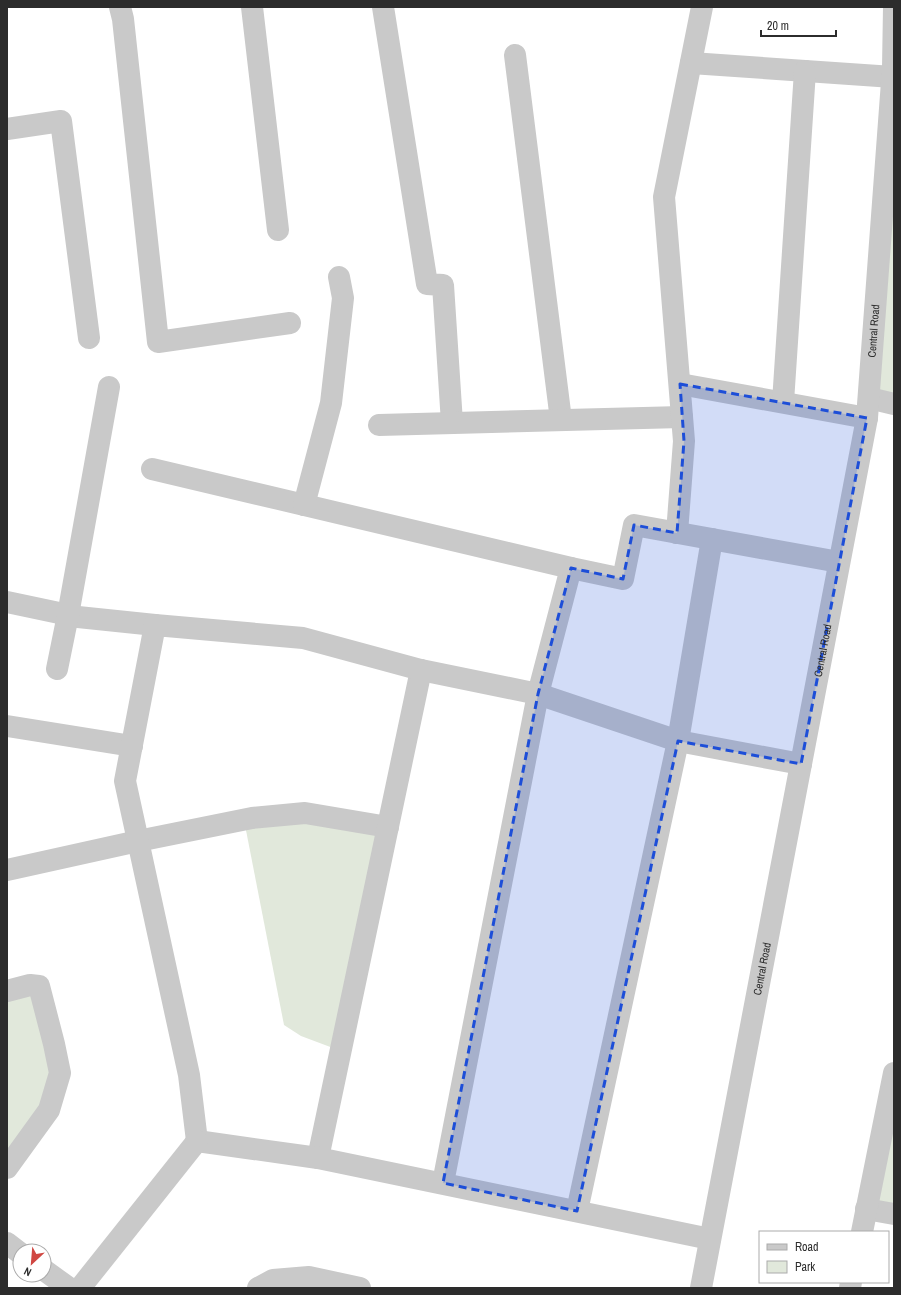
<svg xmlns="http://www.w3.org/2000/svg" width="901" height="1295" font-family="'Archivo Narrow',sans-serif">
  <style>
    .green { fill: #e1e8db }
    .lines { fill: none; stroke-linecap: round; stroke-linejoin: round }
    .minor { stroke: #c9c9c9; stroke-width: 22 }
    .tertiary { stroke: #c9c9c9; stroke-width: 22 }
    .marked { fill: #1d4ed8; fill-opacity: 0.2; stroke: #1d4ed8; stroke-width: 3; stroke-dasharray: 8 5; stroke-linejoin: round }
    .labels { text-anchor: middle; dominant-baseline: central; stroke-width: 4; stroke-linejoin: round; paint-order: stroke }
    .street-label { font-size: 11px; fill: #2c2c2c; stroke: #fff }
  </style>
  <rect width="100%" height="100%" fill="#fff"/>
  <g class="green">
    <polygon points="894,7 894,404 869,398"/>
    <polygon points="244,820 388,827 341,1051 301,1036 284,1025"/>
    <polygon points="30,985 60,1073 7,1168 7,991"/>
    <polygon points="894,1073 894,1214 866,1209"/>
  </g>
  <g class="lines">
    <g class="minor">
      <polyline points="120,7 123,19 158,342 290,323"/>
      <polyline points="252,7 278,230"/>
      <polyline points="383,7 427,284 443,285 452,423"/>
      <polyline points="515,55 561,420"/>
      <polyline points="691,63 893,77"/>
      <polyline points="7,129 61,121 89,338"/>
      <polyline points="680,384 867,418"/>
      <polyline points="783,402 805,71"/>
      <polyline points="379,425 682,417"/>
      <polyline points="152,469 571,568 538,694 443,1183"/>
      <polyline points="304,505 331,403 343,298 339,277"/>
      <polyline points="677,533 684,441 664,197 702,7"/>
      <polyline points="571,568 623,579 634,525 839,562"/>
      <polyline points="7,602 78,617 155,625"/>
      <polyline points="57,669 68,615 109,387"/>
      <polyline points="7,726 132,746"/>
      <polyline points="7,870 138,841 252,818 305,813 388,827"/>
      <polyline points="7,991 30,985 39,986 54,1044 60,1073 49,1110 7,1168"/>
      <polyline points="318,1158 421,670"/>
      <polyline points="866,1209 894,1214"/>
      <polyline points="577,1211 678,741 712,539"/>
      <polyline points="862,1232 894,1073"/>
      <polyline points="710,1239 318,1158 197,1141 189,1075 125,781 155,625 303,638 421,670 538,694 678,741 801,764"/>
      <polyline points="7,1243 20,1253"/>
      <polyline points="44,1270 69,1288"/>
      <polyline points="80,1288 197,1141"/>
      <polyline points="258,1288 273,1280 309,1277 360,1288"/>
      <polyline points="850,1288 851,1282"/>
    </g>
    <g class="tertiary">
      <polyline points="869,398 894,404"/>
      <path id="s1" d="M701 1288 867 418 893 68 894 7"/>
    </g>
  </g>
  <path class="marked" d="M680 384 867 418 801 764 678 741 577 1211 443 1183 538 694 571 568 623 579 634 525 677 533 684 441Z"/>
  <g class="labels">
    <g class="street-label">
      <text stroke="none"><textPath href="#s1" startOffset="973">Central Road</textPath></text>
      <text stroke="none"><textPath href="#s1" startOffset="649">Central Road</textPath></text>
      <text stroke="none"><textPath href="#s1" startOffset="325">Central Road</textPath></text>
    </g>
  </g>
  <rect width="901" height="1295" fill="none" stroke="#2c2c2c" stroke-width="16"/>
  <rect x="759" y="1231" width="130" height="52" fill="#ffffff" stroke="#ababab"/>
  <rect x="767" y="1244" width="20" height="6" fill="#c9c9c9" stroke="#ababab"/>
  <text x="795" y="1251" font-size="12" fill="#2c2c2c">Road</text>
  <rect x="767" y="1261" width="20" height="12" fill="#e1e8db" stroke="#ababab"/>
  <text x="795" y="1271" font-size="12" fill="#2c2c2c">Park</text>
  <g transform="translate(32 1263) rotate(206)"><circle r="19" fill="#ffffff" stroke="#ababab"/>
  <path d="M0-3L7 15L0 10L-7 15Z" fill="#d04742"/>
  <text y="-6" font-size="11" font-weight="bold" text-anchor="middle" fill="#2c2c2c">N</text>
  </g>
  <path d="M761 30v6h75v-6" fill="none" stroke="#2c2c2c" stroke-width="2"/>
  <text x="767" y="30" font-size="12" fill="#2c2c2c" stroke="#ffffff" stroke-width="3" paint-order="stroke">20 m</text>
</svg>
